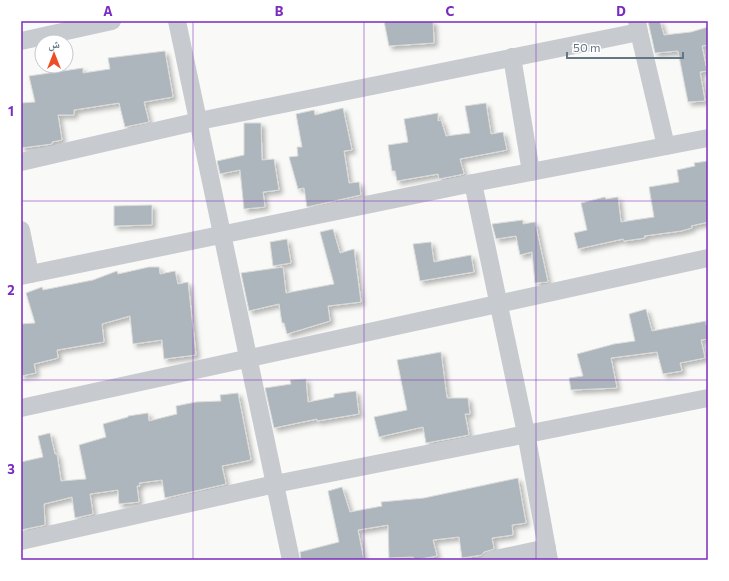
<svg xmlns="http://www.w3.org/2000/svg" width="729" height="581" font-family="Commissioner,'Noto Naskh Arabic',sans-serif">
  <style>
    .building { fill: #adb6bc; stroke: #dbdbd9; filter: url(#shadow) }
    .lines { fill: none; stroke-linecap: round; stroke-linejoin: round }
    .street { stroke: #c7cbcf; stroke-width: 18 }
    .grid { fill: none; stroke: #7b2cbf; stroke-width: 1; stroke-opacity: 0.55 }
    .neatline { fill: none; stroke: #7b2cbf; stroke-width: 1.5 }
    .grid-label { font-size: 13px; text-anchor: middle; font-weight: bold; fill: #7b2cbf }
  </style>
  <defs>
    <filter id="shadow"><feDropShadow dx="3.5" dy="3.5" stdDeviation="2" flood-color="#0004"/></filter>
  </defs>
  <rect width="100%" height="100%" fill="#f9f9f7"/>
  <g class="building">
    <polygon points="384,21 433,21 434,43 389,46"/>
    <polygon points="648,21 660,21 664,35 691,32 708,27 708,45 702,46 707,71 700,72 705,101 688,102 678,51 655,53"/>
    <polygon points="165,51 173,97 144,102 149,122 125,127 119,103 74,110 74,115 58,115 62,140 52,142 52,144 21,148 21,103 35,102 29,76 83,68 83,73 110,69 108,58"/>
    <polygon points="486,103 491,134 503,132 507,150 460,159 464,174 439,179 438,174 397,181 395,171 392,171 388,145 408,142 404,119 438,113 438,121 441,120 446,136 470,133 465,106"/>
    <polygon points="343,108 352,150 344,151 349,183 359,182 361,195 307,207 304,188 298,189 289,157 298,156 297,147 302,147 296,114 314,110 315,115"/>
    <polygon points="244,123 261,123 262,160 274,159 279,190 263,192 265,207 244,209 240,170 220,174 217,161 244,155"/>
    <polygon points="708,161 708,222 691,226 692,228 681,231 644,236 645,238 624,241 623,239 578,249 574,233 587,230 581,203 605,197 606,199 618,197 621,222 654,217 649,187 679,182 677,170 695,166 694,163"/>
    <polygon points="152,205 152,225 114,226 114,206"/>
    <polygon points="523,220 523,224 535,222 548,282 535,283 532,252 520,255 516,236 496,239 492,224"/>
    <polygon points="333,229 340,253 354,249 361,302 328,306 330,321 287,334 284,323 282,323 279,304 249,311 241,273 283,267 286,293 334,284 320,232"/>
    <polygon points="287,239 291,263 273,266 270,242"/>
    <polygon points="431,242 434,262 471,255 474,272 420,281 413,244"/>
    <polygon points="149,267 159,267 160,274 175,271 178,284 188,282 196,355 164,359 162,340 133,344 130,316 102,324 104,342 57,350 58,358 34,364 36,373 21,376 21,324 35,323 26,293 42,287 43,290 93,280 117,271 118,274"/>
    <polygon points="646,309 652,331 706,321 706,325 708,324 708,339 701,340 705,358 680,363 682,371 663,374 657,352 611,358 617,388 571,390 569,378 583,376 577,354 614,344 635,341 629,314"/>
    <polygon points="441,352 447,398 468,398 470,414 465,414 469,435 426,443 423,427 379,437 374,417 407,410 397,360"/>
    <polygon points="306,379 308,402 334,397 334,394 356,391 359,414 317,421 317,419 274,428 265,388 291,384 290,380"/>
    <polygon points="238,393 251,460 222,466 226,484 165,498 162,480 139,483 140,486 137,486 139,502 119,504 118,490 90,494 93,514 75,518 72,497 44,504 45,525 21,530 21,462 43,457 38,436 50,433 55,454 57,454 61,481 86,479 79,445 106,437 103,424 128,417 128,416 148,413 149,421 177,414 176,406 196,402 221,401 220,395"/>
    <polygon points="518,478 526,523 512,525 513,535 492,538 494,549 484,552 482,555 462,558 459,537 433,540 437,556 415,560 413,557 389,558 388,525 358,530 364,560 301,560 300,552 339,542 328,491 342,487 350,512 382,506 381,502 424,498"/>
  </g>
  <g class="lines">
    <g class="street">
      <polyline points="177,21 291,560"/>
      <polyline points="639,32 666,146"/>
      <polyline points="21,41 112,21"/>
      <polyline points="512,57 531,172"/>
      <polyline points="21,162 199,121 639,32 637,21"/>
      <polyline points="473,183 526,433 549,560"/>
      <polyline points="21,230 30,274"/>
      <polyline points="21,276 473,183 708,138"/>
      <polyline points="21,408 708,258"/>
      <polyline points="21,541 275,484 708,398"/>
      <polyline points="491,560 547,548"/>
    </g>
  </g>
  <path class="grid" d="M193 21V560M364 21V560M536 21V560M21 201H708M21 380H708"/>
  <rect width="729" height="581" fill="none" stroke="#ffffff" stroke-width="44"/>
  <g transform="translate(54 54)"><circle r="19" fill="#ffffff" stroke="#c1c8ce"/>
  <path d="M0-3L7 15L0 10L-7 15Z" fill="#ee4e23"/>
  <text y="-6" font-size="11" font-weight="bold" text-anchor="middle" fill="#637684">ش</text>
  </g>
  <path d="M567 52v6h116v-6" fill="none" stroke="#637684" stroke-width="2"/>
  <text x="573" y="52" font-size="12" fill="#637684" stroke="#ffffff" stroke-width="3" paint-order="stroke">50 m</text>
  <rect x="22" y="22" width="685" height="537" class="neatline"/>
  <g class="grid-label">
    <text x="108" y="16">A</text>
    <text x="279" y="16">B</text>
    <text x="450" y="16">C</text>
    <text x="621" y="16">D</text>
    <text x="11" y="116">1</text>
    <text x="11" y="295">2</text>
    <text x="11" y="474">3</text>
  </g>
</svg>
